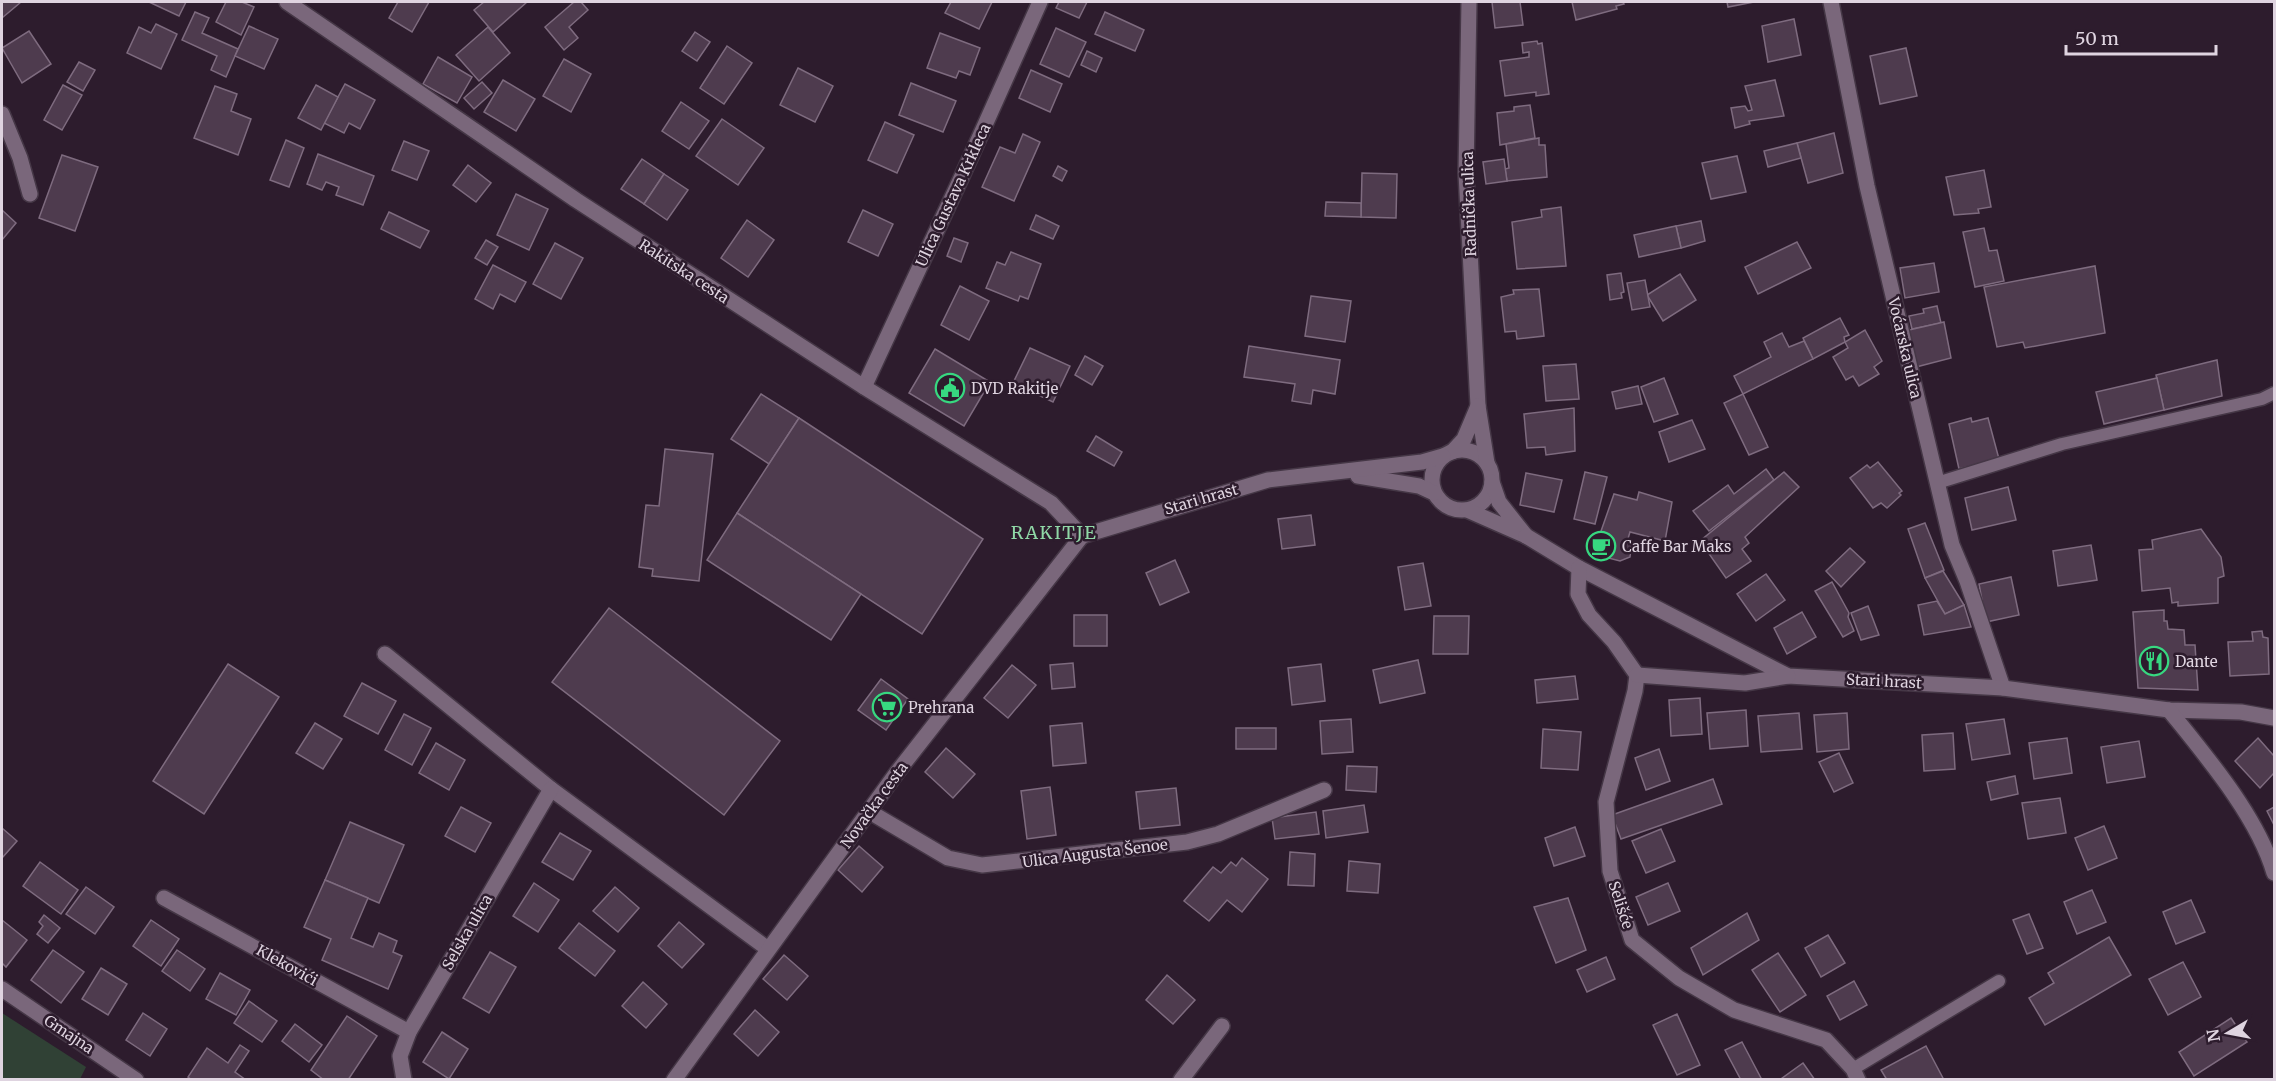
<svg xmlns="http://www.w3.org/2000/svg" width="2276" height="1081" font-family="Merriweather,serif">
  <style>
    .green { fill: #304135 }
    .building { fill: #4e3b4e; stroke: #7e6b7f; stroke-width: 1.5 }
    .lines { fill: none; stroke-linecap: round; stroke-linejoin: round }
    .service-casing { stroke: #453746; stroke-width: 15 }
    .minor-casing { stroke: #453746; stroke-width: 18 }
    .tertiary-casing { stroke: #453746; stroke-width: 18 }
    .service { stroke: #7a677b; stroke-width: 12 }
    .minor { stroke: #7a677b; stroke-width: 15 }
    .tertiary { stroke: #7a677b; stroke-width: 15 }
    .labels { text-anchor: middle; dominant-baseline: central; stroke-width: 5; stroke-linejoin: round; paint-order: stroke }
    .street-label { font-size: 15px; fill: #dfd4e0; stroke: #2d1c2d }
    .poi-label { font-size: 15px; fill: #dfd4e0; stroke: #2d1c2d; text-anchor: start }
    .quarter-label { font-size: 18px; letter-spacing: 1.5px; fill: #90d8a7; stroke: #2d1c2d }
  </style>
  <rect width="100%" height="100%" fill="#2d1c2d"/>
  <polygon class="green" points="2,1013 86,1067 80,1079 2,1079"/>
  <g class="building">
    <polygon points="2,2 21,2 2,18"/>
    <polygon points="149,2 186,2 179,16"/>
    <polygon points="226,2 242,2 254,7 241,35 216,22"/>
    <polygon points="398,2 429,2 412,32 389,18"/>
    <polygon points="484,2 527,2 493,32 474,10"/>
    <polygon points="574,2 581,2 588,10 569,27 578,38 564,50 545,27"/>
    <polygon points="951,2 992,2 979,29 945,13"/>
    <polygon points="1059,2 1087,2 1079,18 1056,8"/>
    <polygon points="1492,2 1520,2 1523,25 1495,28"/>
    <polygon points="1572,2 1623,2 1624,4 1616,6 1617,9 1576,20"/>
    <polygon points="1727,2 1754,2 1728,7"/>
    <polygon points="195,12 209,18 202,33 238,49 226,77 211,70 217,56 182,40"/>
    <polygon points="1105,12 1144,30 1135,51 1095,34"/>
    <polygon points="1794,19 1801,55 1768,62 1762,26"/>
    <polygon points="156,24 177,34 161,69 127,53 139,27 151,33"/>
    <polygon points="249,26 278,39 264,69 235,56"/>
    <polygon points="488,27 510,53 479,81 456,55"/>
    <polygon points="1056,28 1086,42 1069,77 1040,64"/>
    <polygon points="29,31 51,64 22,83 2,48"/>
    <polygon points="695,32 710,42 697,61 682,51"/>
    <polygon points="940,33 980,48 970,75 959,71 956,78 927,68"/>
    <polygon points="1537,41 1538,44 1542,43 1549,94 1536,96 1536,92 1505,96 1500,61 1529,57 1529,52 1523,53 1522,43"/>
    <polygon points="727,46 752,63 724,104 700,88"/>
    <polygon points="1906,48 1917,96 1880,104 1870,56"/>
    <polygon points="1087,51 1102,58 1096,72 1081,65"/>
    <polygon points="438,57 472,77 457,103 423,84"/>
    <polygon points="564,59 591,74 571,112 543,96"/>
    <polygon points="79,62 95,70 83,91 67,82"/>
    <polygon points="798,68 833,86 815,122 780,105"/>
    <polygon points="1031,70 1062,84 1050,112 1019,98"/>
    <polygon points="503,80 535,99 516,131 484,112"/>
    <polygon points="1775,80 1784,116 1749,121 1750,124 1735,128 1731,108 1745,106 1748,111 1752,110 1745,86"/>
    <polygon points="482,82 492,93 474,109 464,98"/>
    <polygon points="911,83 956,101 943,132 899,115"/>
    <polygon points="345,84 375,100 360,129 349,123 344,133 324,123"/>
    <polygon points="63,85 82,95 62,130 44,120"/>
    <polygon points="316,85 338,97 321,130 298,118"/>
    <polygon points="215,86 237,94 231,111 251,119 238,155 194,138"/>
    <polygon points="681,102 709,121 689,149 662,131"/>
    <polygon points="1530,105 1535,138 1500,145 1497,113 1514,111 1514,107"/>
    <polygon points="722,119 764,148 738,185 696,156"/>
    <polygon points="885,122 914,135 897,173 868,160"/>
    <polygon points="1834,133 1843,173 1808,183 1797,143"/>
    <polygon points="1023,134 1040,142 1014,201 982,187 1000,147 1015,153"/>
    <polygon points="1539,138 1539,145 1545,145 1547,177 1507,181 1505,169 1509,168 1506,144"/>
    <polygon points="286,140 304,148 289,187 270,180"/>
    <polygon points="404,141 429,151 417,180 392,170"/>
    <polygon points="1797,143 1801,158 1768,167 1764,151"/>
    <polygon points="318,154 374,176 363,205 336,195 339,187 326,182 322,190 307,184"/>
    <polygon points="62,155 98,167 75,231 39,218"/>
    <polygon points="1737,156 1746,192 1711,199 1702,163"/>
    <polygon points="642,159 664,174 644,204 621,189"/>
    <polygon points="1504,159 1507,181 1486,184 1483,162"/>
    <polygon points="468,165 491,183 476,202 453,185"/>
    <polygon points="1058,166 1067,171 1062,181 1053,176"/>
    <polygon points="1984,170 1991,207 1978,209 1979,213 1954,215 1946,177"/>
    <polygon points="1362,173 1397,174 1396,218 1361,217"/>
    <polygon points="664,174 688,190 667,220 644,204"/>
    <polygon points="516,194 548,209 529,250 497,235"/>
    <polygon points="1326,202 1361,203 1361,217 1325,216"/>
    <polygon points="1561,207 1566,266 1517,269 1512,222 1542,217 1541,210"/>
    <polygon points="2,210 16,223 2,240"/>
    <polygon points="863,210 893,224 878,256 848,242"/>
    <polygon points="389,212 429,231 420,248 381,229"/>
    <polygon points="1036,215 1059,226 1053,239 1030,229"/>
    <polygon points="747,220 774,240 748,277 721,258"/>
    <polygon points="1701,221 1705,241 1681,248 1676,226"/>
    <polygon points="1676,226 1681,248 1639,257 1634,235"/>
    <polygon points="1984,228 1989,251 1997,250 2004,281 1975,287 1963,232"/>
    <polygon points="954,238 968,243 961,262 947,256"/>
    <polygon points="486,240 498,247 487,265 475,258"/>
    <polygon points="1797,242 1811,268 1758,294 1745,267"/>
    <polygon points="555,243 583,258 561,299 533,284"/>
    <polygon points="1011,252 1041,264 1028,299 1020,296 1018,301 986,288 997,262 1005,265"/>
    <polygon points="1934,263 1939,292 1905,298 1900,268"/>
    <polygon points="493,265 526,282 515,302 500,294 493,309 475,299"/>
    <polygon points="2095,266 2105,333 2025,348 2023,342 1997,347 1984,287"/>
    <polygon points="1621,273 1624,292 1621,293 1622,298 1610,300 1607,275"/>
    <polygon points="1680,274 1696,300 1663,321 1647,295"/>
    <polygon points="1645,280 1650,307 1632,310 1627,283"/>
    <polygon points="960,286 989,301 969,340 941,325"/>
    <polygon points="1539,289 1544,336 1517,339 1516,331 1505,332 1501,297 1514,294 1513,290"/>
    <polygon points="1311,296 1351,301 1345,342 1305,336"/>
    <polygon points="1937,306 1941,323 1912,329 1909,316 1924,313 1923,309"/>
    <polygon points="1840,318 1849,335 1844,337 1845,342 1813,359 1803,338"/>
    <polygon points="1944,322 1951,358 1916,367 1909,330"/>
    <polygon points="1865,330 1882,361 1874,367 1879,374 1859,386 1853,376 1846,380 1833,357 1848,348 1845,342"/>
    <polygon points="1782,333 1789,347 1804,341 1813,359 1743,394 1734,376 1771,357 1764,342"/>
    <polygon points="1249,346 1340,360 1335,394 1313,390 1311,404 1292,401 1295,384 1244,377"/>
    <polygon points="1030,348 1070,366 1053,402 1013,383"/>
    <polygon points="935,349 990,382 964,426 909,393"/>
    <polygon points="1085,356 1103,366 1092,385 1075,375"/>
    <polygon points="2217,360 2222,396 2164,410 2156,375"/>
    <polygon points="1576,364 1579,399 1546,401 1543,366"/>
    <polygon points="1664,378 1678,414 1654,422 1641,387"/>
    <polygon points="2157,378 2164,410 2104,424 2096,392"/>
    <polygon points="1638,386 1642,404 1616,409 1612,392"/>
    <polygon points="761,394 799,418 769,464 731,439"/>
    <polygon points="1743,394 1768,447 1749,455 1724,403"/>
    <polygon points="1574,408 1575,451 1546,455 1545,447 1527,448 1524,414"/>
    <polygon points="799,418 983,539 922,634 737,513"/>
    <polygon points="1971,418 1972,422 1988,418 1999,459 1959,469 1949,424"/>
    <polygon points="1692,420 1705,449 1669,462 1659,432"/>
    <polygon points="1096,436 1122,452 1114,466 1087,451"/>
    <polygon points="665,449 713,454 699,581 652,576 653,569 639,567 646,505 659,506"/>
    <polygon points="1878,462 1902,491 1899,493 1901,495 1887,508 1881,503 1873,508 1850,478 1867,465 1870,468"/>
    <polygon points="1766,469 1774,480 1709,531 1693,511 1728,485 1734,494"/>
    <polygon points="1585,472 1607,477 1595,524 1574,519"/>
    <polygon points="1784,472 1799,487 1745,537 1749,543 1742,549 1751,561 1726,578 1700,541"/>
    <polygon points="1526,473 1562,480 1554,512 1520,505"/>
    <polygon points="2008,487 2016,520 1972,530 1965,498"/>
    <polygon points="1639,492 1672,502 1665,541 1630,532 1627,542 1631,546 1630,557 1620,561 1593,554 1614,494 1637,500"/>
    <polygon points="737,513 861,594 831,640 707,560"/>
    <polygon points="1311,515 1315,545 1282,549 1278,519"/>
    <polygon points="1925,523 1944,570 1925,578 1908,529"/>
    <polygon points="2201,529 2221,557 2224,576 2218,578 2218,603 2178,606 2178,602 2172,603 2170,588 2142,591 2139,550 2153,549 2152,540"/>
    <polygon points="2091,545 2097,580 2058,586 2053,551"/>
    <polygon points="1850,548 1865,562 1841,587 1826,571"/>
    <polygon points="1175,560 1189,592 1160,605 1146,573"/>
    <polygon points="1423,563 1431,606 1405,610 1398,567"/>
    <polygon points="1943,571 1964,605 1945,614 1925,578"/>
    <polygon points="1766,574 1785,600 1756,621 1737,594"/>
    <polygon points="2011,577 2019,615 1986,622 1979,584"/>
    <polygon points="1832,582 1849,613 1848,617 1854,631 1843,637 1815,591"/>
    <polygon points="1937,601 1945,614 1964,605 1971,627 1924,635 1918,605"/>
    <polygon points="1868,606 1879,635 1861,640 1851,613"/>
    <polygon points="609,608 780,741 724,815 552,682"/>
    <polygon points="2164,610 2164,621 2167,621 2168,629 2184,630 2185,645 2195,645 2198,690 2138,688 2133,612"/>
    <polygon points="1802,612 1816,637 1787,654 1774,628"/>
    <rect x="1074" y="615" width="33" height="31"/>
    <polygon points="1434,616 1469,616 1468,654 1433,654"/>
    <polygon points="2262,631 2263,637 2268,638 2269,674 2230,676 2228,642 2253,641 2252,632"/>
    <polygon points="1418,660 1425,693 1380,703 1373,670"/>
    <polygon points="1073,663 1075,687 1052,689 1050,665"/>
    <polygon points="228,664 279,697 204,814 153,781"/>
    <polygon points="1321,664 1325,701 1292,705 1288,668"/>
    <polygon points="1012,665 1036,685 1008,718 984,698"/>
    <polygon points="1575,676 1578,699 1537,703 1535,680"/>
    <polygon points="881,679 908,699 886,730 858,710"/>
    <polygon points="362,683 396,701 378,734 344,716"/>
    <polygon points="1700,698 1702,734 1671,736 1669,700"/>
    <polygon points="1746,710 1748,746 1710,749 1707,713"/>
    <polygon points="1799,713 1802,749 1761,752 1758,716"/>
    <polygon points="1847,713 1849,749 1817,752 1814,715"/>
    <polygon points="404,714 431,728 412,765 385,750"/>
    <polygon points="1351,719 1353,752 1322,754 1320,721"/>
    <polygon points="2004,719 2010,754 1972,760 1966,724"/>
    <polygon points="315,723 342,739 323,769 296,753"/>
    <polygon points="1082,723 1086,763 1053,766 1050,726"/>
    <rect x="1236" y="728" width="40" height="21"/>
    <polygon points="1543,729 1581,732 1578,770 1541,768"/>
    <polygon points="1953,733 1955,769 1924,771 1922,735"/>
    <polygon points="2067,738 2072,773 2034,779 2029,743"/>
    <polygon points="2258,738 2274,756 2274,773 2260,788 2235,761"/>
    <polygon points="2139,741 2145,777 2107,783 2101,747"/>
    <polygon points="436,743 465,760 449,790 419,773"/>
    <polygon points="946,748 975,774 953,798 925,772"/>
    <polygon points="1659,749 1670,781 1646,790 1635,758"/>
    <polygon points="1839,753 1853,783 1834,792 1819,762"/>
    <polygon points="1347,766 1377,767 1376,792 1346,790"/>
    <polygon points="2015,776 2018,794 1991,800 1987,782"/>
    <polygon points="1713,779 1722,804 1621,839 1612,815"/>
    <polygon points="1050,787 1056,835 1027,839 1021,791"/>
    <polygon points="1176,788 1180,825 1140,829 1136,792"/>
    <polygon points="2060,798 2066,833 2028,839 2022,803"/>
    <polygon points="1364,805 1368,832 1326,838 1323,811"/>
    <polygon points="461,807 491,823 475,852 445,836"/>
    <polygon points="2274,807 2274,825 2267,811"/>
    <polygon points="1316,812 1319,834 1275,839 1272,818"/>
    <polygon points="350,822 404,845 379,903 325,880"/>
    <polygon points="2104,826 2117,858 2088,870 2075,838"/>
    <polygon points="1575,827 1585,856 1554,866 1545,838"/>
    <polygon points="2,828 17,841 2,858"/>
    <polygon points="1661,829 1675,861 1646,873 1632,841"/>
    <polygon points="560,833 591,851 573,880 542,862"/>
    <polygon points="859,846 883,867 862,892 838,870"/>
    <polygon points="1290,852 1315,854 1314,886 1288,885"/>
    <polygon points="1242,858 1268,879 1242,912 1227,900 1209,921 1184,901 1213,867 1221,873 1231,862 1236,866"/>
    <polygon points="1349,861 1380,864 1378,893 1347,891"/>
    <polygon points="40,862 78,890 61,914 23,886"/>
    <polygon points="325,880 368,898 351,938 373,947 379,933 397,941 393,952 402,956 388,989 322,960 331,939 304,927"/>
    <polygon points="534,883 559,900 538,932 513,916"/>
    <polygon points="1668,883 1680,911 1648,925 1636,897"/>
    <polygon points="86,887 114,907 95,934 66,914"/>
    <polygon points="615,887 639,908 618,932 593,911"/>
    <polygon points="2092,890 2106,922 2077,934 2064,902"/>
    <polygon points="1568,898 1586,950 1556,963 1534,907"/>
    <polygon points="2191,900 2205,932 2176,944 2163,912"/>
    <polygon points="1747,913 1759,940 1703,975 1691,948"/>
    <polygon points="2029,914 2043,948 2027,954 2013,920"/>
    <polygon points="44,915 60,928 48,943 37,934 43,926 39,922"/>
    <polygon points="2,920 27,940 6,967 2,963"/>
    <polygon points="151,920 179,939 161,966 133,946"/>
    <polygon points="679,922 704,944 682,968 658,946"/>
    <polygon points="579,923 615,951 595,976 559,948"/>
    <polygon points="1828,935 1845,963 1821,977 1805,948"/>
    <polygon points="2109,937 2131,975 2045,1025 2029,998 2054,983 2048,973"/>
    <polygon points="53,950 84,972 61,1003 31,980"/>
    <polygon points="177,950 205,969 190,991 162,971"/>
    <polygon points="490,952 516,967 489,1013 463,998"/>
    <polygon points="1778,953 1806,995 1780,1012 1752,970"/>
    <polygon points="784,955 808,976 787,1000 763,979"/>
    <polygon points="1606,957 1615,979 1587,992 1577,970"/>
    <polygon points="2183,962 2201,997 2168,1015 2149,979"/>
    <polygon points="101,968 127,984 108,1015 82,999"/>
    <polygon points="220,973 250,990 236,1015 206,999"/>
    <polygon points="1167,975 1195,1000 1173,1024 1146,1000"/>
    <polygon points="1854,981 1867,1005 1840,1020 1827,996"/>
    <polygon points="643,982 667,1004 646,1028 622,1006"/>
    <polygon points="249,1001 277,1021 262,1042 234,1023"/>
    <polygon points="755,1010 779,1032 758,1056 734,1034"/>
    <polygon points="143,1013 167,1029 150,1056 126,1040"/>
    <polygon points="1677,1014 1700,1065 1677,1075 1653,1025"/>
    <polygon points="347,1016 377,1036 348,1080 324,1080 311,1070"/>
    <polygon points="2231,1018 2247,1042 2194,1076 2179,1052"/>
    <polygon points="295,1024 322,1045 309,1062 282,1041"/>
    <polygon points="442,1032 468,1049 449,1079 423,1062"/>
    <polygon points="1742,1042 1762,1080 1741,1080 1725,1050"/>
    <polygon points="240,1045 249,1051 235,1072 246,1080 192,1080 188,1077 207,1048 228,1063"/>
    <polygon points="1926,1046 1944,1080 1887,1080 1881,1070"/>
    <polygon points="1803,1063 1815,1080 1781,1080 1781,1079"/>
  </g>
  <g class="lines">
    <g class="service-casing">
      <g id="service">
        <polyline points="1937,483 2062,444 2262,399 2274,393"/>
        <polyline points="1853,1069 1999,981"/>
      </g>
    </g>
    <g class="minor-casing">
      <g id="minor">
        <polyline points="1469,2 1466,173 1478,406"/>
        <polyline points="1831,2 1867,186 1952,545 1967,581 2003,688"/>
        <polyline points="2,114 20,158 30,194"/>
        <polyline points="864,387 963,174 1040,2"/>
        <circle cx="1462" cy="480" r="30"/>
        <polyline points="1452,452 1464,439 1478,406 1487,463"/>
        <polyline points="1358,476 1419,486 1434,493"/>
        <polyline points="1467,510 1526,536 1499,502 1492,482"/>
        <polyline points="1082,536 1268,480 1422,462 1443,456"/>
        <polyline points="1526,536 1579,568 1788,676 2003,688 2169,710 2241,712 2274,718"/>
        <polyline points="1579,568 1578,594 1589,615 1614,642 1637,675 1635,691 1606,802 1610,871 1632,940 1679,978 1734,1010 1826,1040 1853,1069 1858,1080"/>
        <polyline points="385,654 551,789 768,949"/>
        <polyline points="1637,675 1745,683 1788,676"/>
        <path d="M2169 710C2206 756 2258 817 2274 873"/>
        <polyline points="870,812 948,858 982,865 1187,842 1218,834 1324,790"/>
        <polyline points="164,898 409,1032"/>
        <polyline points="2,989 136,1080"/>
        <polyline points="404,1080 400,1056 409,1032 551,789"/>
        <polyline points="1181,1080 1222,1026"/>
      </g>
    </g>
    <g class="tertiary-casing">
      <polyline id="tertiary" points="287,2 576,200 864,387 1051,503 1082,536 898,771 674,1080"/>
    </g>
    <use href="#service" class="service"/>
    <use href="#minor" class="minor"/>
    <use href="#tertiary" class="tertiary"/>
  </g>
  <defs>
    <g id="civic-ring" transform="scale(1.5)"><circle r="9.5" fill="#2d1c2d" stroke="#37d880" stroke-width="1.5"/><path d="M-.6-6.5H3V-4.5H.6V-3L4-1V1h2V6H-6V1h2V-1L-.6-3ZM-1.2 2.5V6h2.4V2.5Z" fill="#37d880"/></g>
    <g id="cafe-ring" transform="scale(1.5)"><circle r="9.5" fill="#2d1c2d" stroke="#37d880" stroke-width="1.5"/><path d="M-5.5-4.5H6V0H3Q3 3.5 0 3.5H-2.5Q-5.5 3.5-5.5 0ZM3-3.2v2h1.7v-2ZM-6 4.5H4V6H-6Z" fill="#37d880"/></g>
    <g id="restaurant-ring" transform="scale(1.5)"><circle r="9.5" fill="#2d1c2d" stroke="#37d880" stroke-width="1.5"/><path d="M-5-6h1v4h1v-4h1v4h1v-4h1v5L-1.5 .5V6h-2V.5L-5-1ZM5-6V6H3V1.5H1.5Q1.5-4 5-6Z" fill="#37d880"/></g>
    <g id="supermarket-ring" transform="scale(1.5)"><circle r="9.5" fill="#2d1c2d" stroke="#37d880" stroke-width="1.5"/><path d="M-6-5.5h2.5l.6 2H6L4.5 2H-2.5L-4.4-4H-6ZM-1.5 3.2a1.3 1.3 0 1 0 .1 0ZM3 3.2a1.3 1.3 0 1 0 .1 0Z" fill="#37d880"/></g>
  </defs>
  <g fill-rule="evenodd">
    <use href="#civic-ring" x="950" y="388"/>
    <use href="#cafe-ring" x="1601" y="546"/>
    <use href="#restaurant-ring" x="2154" y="661"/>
    <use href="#supermarket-ring" x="887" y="707"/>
  </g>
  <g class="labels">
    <g class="street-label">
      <text transform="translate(953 195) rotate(-65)">Ulica Gustava Krkleca</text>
      <text transform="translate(1469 204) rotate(-92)">Radnička ulica</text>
      <text transform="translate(684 271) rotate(33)">Rakitska cesta</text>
      <text transform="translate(1905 348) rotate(77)">Voćarska ulica</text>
      <text transform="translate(1201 499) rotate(-16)">Stari hrast</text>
      <text transform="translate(1884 681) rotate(3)">Stari hrast</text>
      <text transform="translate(874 805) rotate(-54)">Novačka cesta</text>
      <text transform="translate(1095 853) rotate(-7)">Ulica Augusta Šenoe</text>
      <text transform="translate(1621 905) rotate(72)">Selišće</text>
      <text transform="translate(467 932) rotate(-60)">Selska ulica</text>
      <text transform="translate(287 965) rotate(29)">Klekovići</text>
      <text transform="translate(69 1034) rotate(34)">Gmajna</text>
    </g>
    <g class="poi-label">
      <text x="971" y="388">DVD Rakitje</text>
      <text x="1622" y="546">Caffe Bar Maks</text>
      <text x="2175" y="661">Dante</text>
      <text x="908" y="707">Prehrana</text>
    </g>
    <g class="quarter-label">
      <text x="1054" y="532">RAKITJE</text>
    </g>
  </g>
  <rect width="2276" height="1081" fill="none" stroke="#dfd4e0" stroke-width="6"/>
  <g transform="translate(2228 1033) rotate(260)" stroke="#2d1c2d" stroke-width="4.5" paint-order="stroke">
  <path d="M0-4.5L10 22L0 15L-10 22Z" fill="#dfd4e0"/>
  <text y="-9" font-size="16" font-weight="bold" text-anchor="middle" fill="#dfd4e0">N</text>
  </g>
  <path d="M2066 45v9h150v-9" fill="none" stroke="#dfd4e0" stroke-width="3"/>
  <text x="2075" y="45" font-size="18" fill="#dfd4e0" stroke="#2d1c2d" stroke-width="4.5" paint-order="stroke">50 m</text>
</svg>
